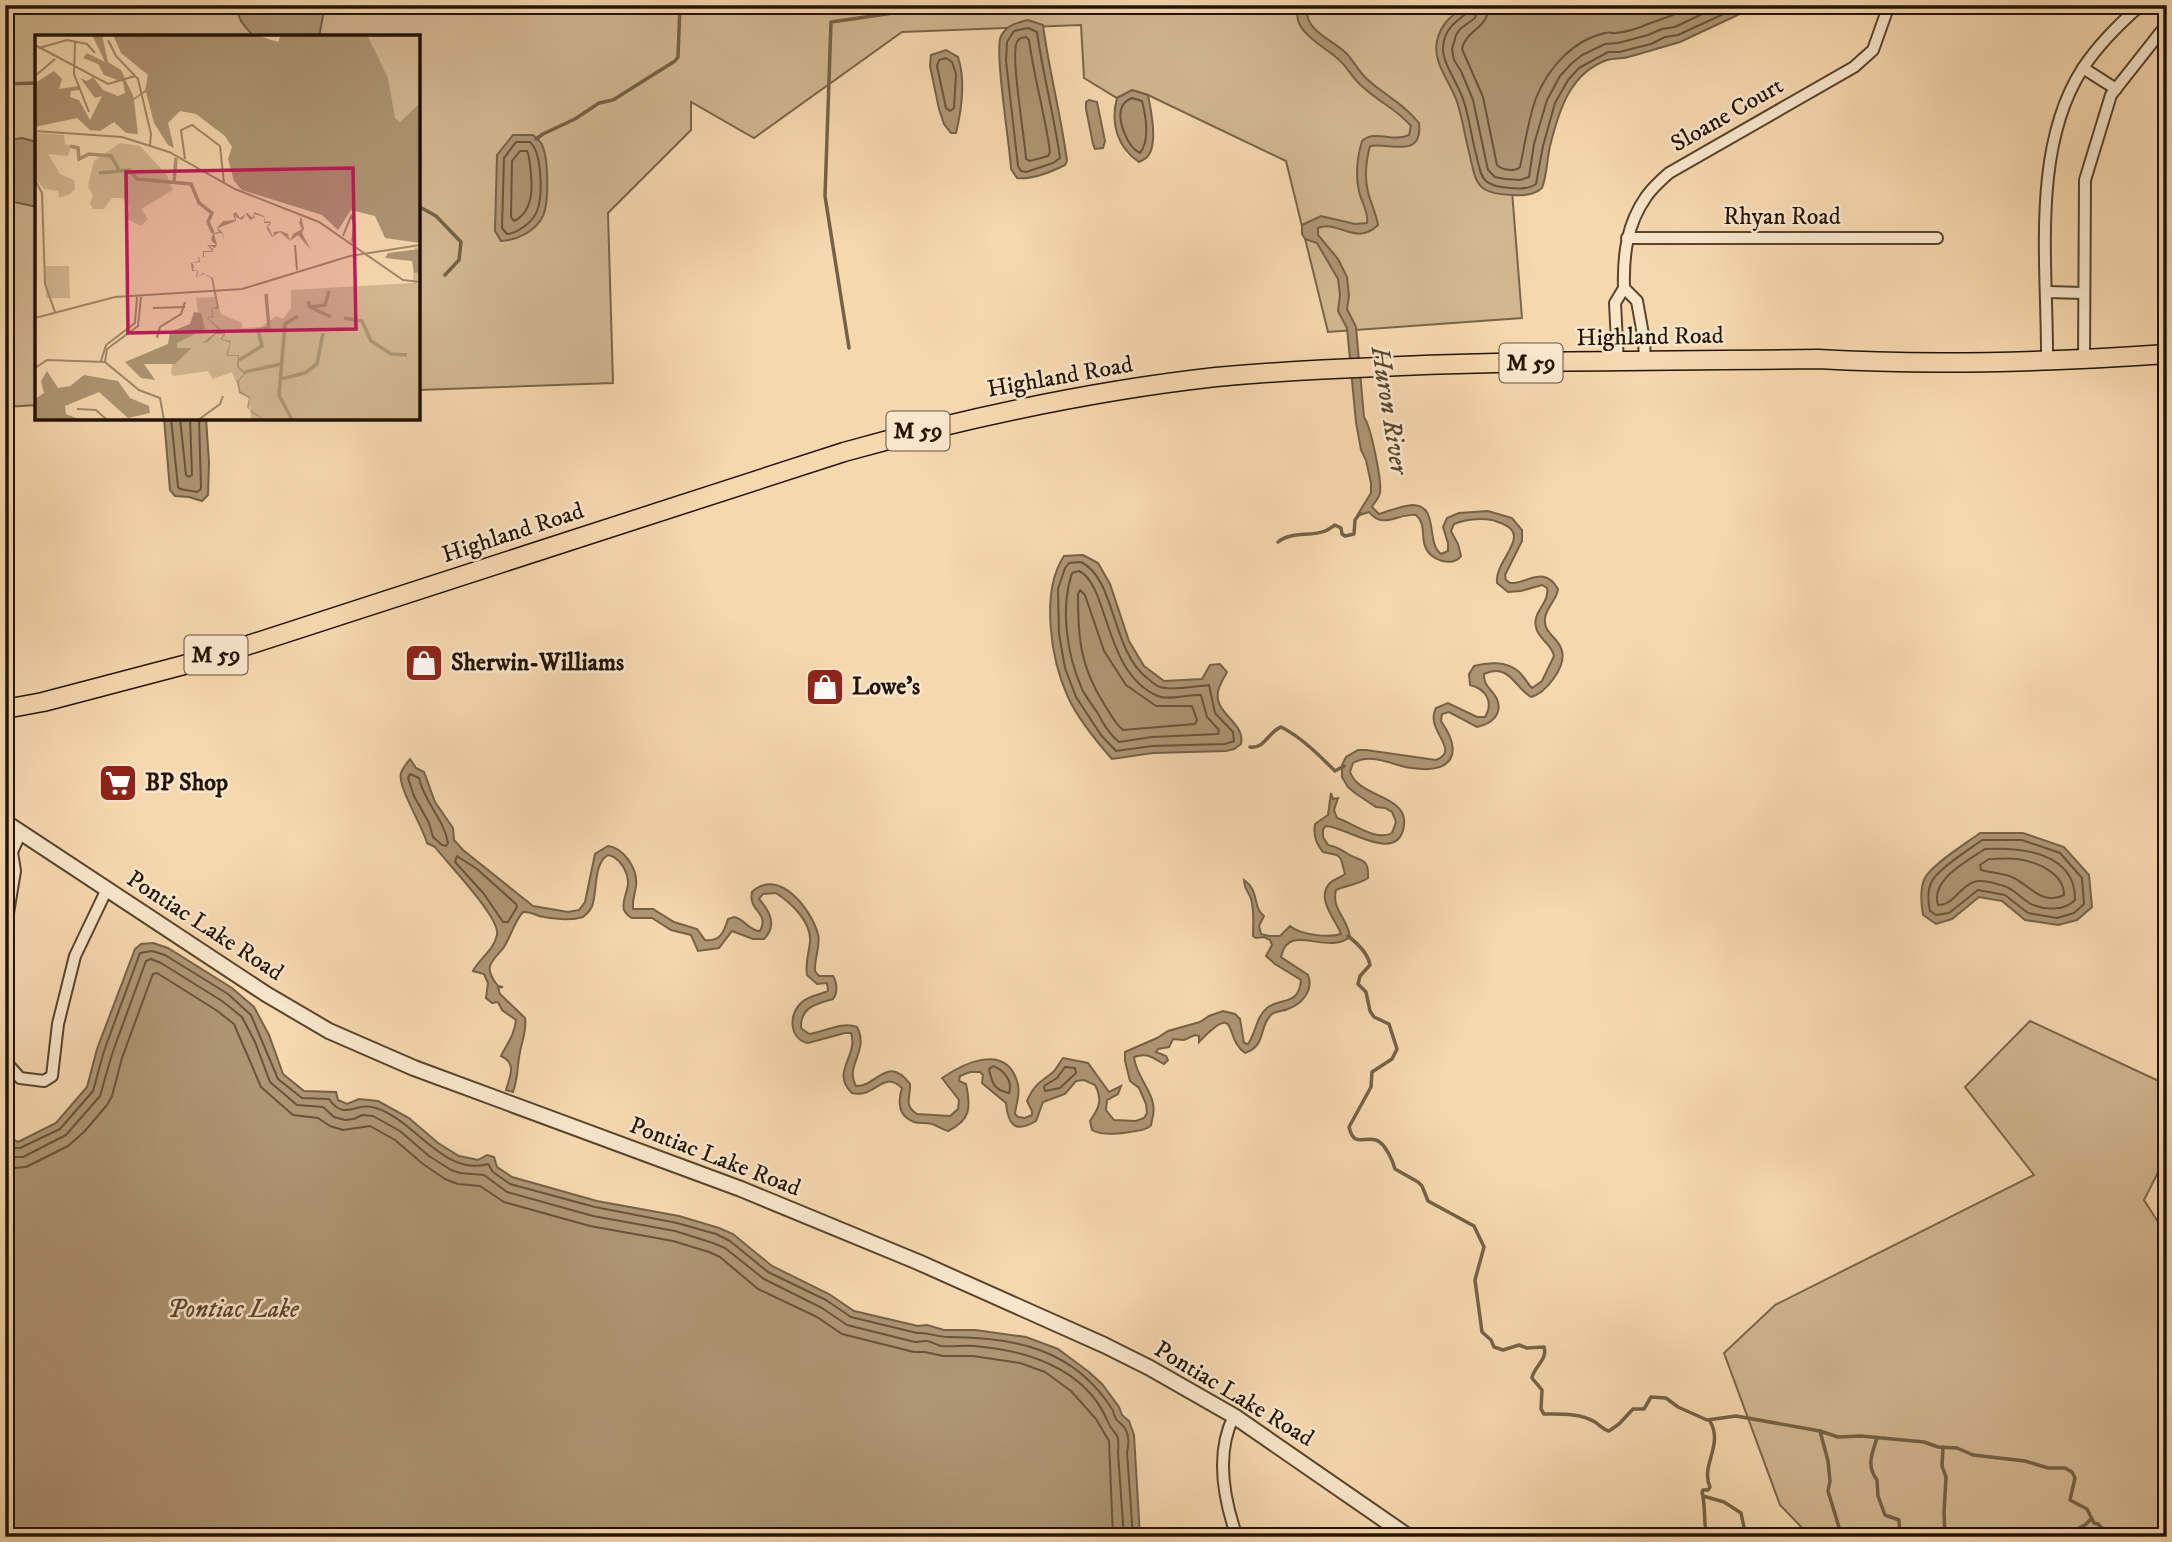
<svg xmlns="http://www.w3.org/2000/svg" width="2172" height="1542" font-family="'IM FELL DW Pica',serif">
  <style>
    .green { fill: #d2b791; stroke: #7a6548; stroke-width: 2 }
    .water { fill: #ae9574; stroke: #766146; stroke-width: 2 }
    .lines { fill: none; stroke-linecap: round; stroke-linejoin: round }
    .shore { stroke: #68543a; stroke-width: 2 }
    .stream { stroke: #766146; stroke-width: 3.5 }
    .minor-casing { stroke: #58442c; stroke-width: 14 }
    .tertiary-casing { stroke: #58442c; stroke-width: 18 }
    .trunk-casing { stroke: #231300; stroke-width: 21 }
    .minor { stroke: #f9e6cb; stroke-width: 10 }
    .tertiary { stroke: #f9e6cb; stroke-width: 14 }
    .trunk { stroke: #f6d8af; stroke-width: 18 }
    .labels { text-anchor: middle; dominant-baseline: central; stroke-width: 5; stroke-linejoin: round; paint-order: stroke }
    .shield { fill: #f9e6cb; stroke: #63523d; stroke-width: 2 }
    .shield-label { font-size: 23px; font-weight: bold; fill: #231300 }
    .street-label { font-size: 24px; fill: #231300; stroke: #f9e6cb }
    .poi-label { font-size: 24px; font-weight: bold; fill: #231300; stroke: #f9e6cb; text-anchor: start }
    .water-label { font-size: 26px; font-style: italic; fill: #5b472e; stroke: #f9e6cb }
    .inset-river { fill: none; stroke: #ae9574; stroke-width: 3.5 }
    .inset-road { fill: none; stroke: #a28969; stroke-width: 2 }
    .view { fill: #c2185b; fill-opacity: 0.15; stroke: #c2185b; stroke-width: 3.5 }
    .inset-edge { fill: none; stroke: #231300; stroke-width: 3.5 }
  </style>
  <rect width="100%" height="100%" fill="#f6d8af"/>
  <filter id="stains"><feTurbulence type="fractalNoise" baseFrequency=".00286" numOctaves="4"/><feColorMatrix values="0 0 0 0 .2 0 0 0 0 .09 0 0 0 0 .02 0 0 0 .5 -.17"/></filter>
  <radialGradient id="worn" r=".72"><stop offset=".6" stop-color="#630" stop-opacity="0"/><stop offset="1" stop-color="#630" stop-opacity=".3"/></radialGradient>
  <g class="green">
    <polygon points="5,5 1515,5 1511,178 1522,318 1328,332 1286,161 1148,95 1132,90 1117,98 1084,78 1081,25 902,32 754,138 691,102 691,130 608,213 613,383 418,390 418,37 37,37 37,405 5,407"/>
    <polygon points="2030,1021 2163,1083 2167,1102 2167,1155 2144,1200 2167,1236 2167,1537 1811,1537 1780,1505 1724,1353 1775,1305 2034,1175 1965,1087"/>
  </g>
  <g class="water">
    <path d="M238 5H325L319 37H254C246 26 236 21 238 5Z"/>
    <path d="M1300 5H1314L1307 12C1307 32 1335 41 1347 54 1355 63 1360 73 1368 80 1386 96 1404 104 1419 123 1423 160 1389 142 1370 146 1366 161 1364 176 1368 192 1371 204 1376 213 1378 225 1356 247 1337 219 1318 228V235L1338 259 1347 277 1349 296 1347 309 1356 327 1364 417C1371 427 1382 481 1380 493 1379 498 1374 503 1372 507L1379 514C1389 511 1401 506 1412 505 1440 505 1425 542 1441 554L1448 551V543L1443 527 1447 518 1459 513 1488 511 1512 518 1522 530V541L1505 575 1506 580 1510 583H1515C1533 579 1546 568 1558 589 1557 600 1547 606 1545 618 1543 634 1559 637 1562 651 1566 667 1546 693 1531 697 1515 688 1509 662 1484 674 1483 686 1492 689 1497 699 1503 715 1491 724 1477 727L1449 712 1442 714 1441 721C1464 754 1452 774 1412 768 1399 767 1387 760 1374 759 1366 758 1360 759 1353 763L1350 772C1359 798 1408 795 1404 825 1399 866 1347 827 1326 826L1323 829V837L1328 845C1339 847 1339 849 1348 854 1361 862 1369 857 1368 878 1358 885 1346 885 1336 890 1331 909 1348 919 1350 937 1326 956 1288 921 1281 957L1308 975C1314 990 1302 1004 1288 1009 1283 1011 1277 1011 1272 1014 1258 1026 1267 1046 1245 1053 1223 1038 1240 1000 1199 1042V1036L1195 1035 1184 1040 1173 1039 1169 1047 1158 1049 1156 1052 1166 1056 1168 1060 1164 1064C1152 1058 1148 1052 1134 1057 1136 1080 1160 1095 1152 1120 1151 1125 1152 1126 1147 1128 1142 1131 1135 1131 1130 1132 1118 1134 1102 1136 1092 1130L1090 1121C1099 1108 1103 1100 1095 1085L1084 1080 1076 1081 1065 1094 1043 1102 1036 1121C1014 1134 1008 1124 1006 1103L982 1083 983 1075 980 1072H970L960 1076 959 1081 966 1084C971 1107 971 1120 948 1131 941 1129 938 1126 932 1124 926 1122 920 1124 914 1122 898 1116 898 1101 902 1088 882 1069 876 1099 852 1093 830 1072 859 1056 851 1033H845L808 1043C789 1039 788 1014 802 1002 809 996 819 995 828 991L827 983 817 984 807 975C805 962 809 953 810 942 812 922 791 903 776 893L763 894 759 899C770 911 777 926 764 939H753L732 931 719 948 698 951 691 935 671 930 652 918H632C628 916 626 914 624 910 621 900 629 891 628 881 627 870 619 857 608 855 594 863 597 888 593 903 592 909 588 913 583 917 571 921 557 919 544 917 535 916 532 911 523 912 514 922 511 936 504 947 500 953 492 959 490 966 488 973 494 981 498 986L503 987 498 988 500 994 525 1018C527 1031 522 1040 520 1052 517 1066 518 1079 513 1092L506 1090C510 1076 517 1063 501 1056 507 1043 514 1037 516 1020L502 1010 498 1002 492 1003 486 998 488 983 484 974 473 971C479 959 494 950 497 935 501 918 447 863 435 847L427 843C423 827 397 786 401 773 402 769 407 763 410 759L416 768 424 772 435 802 453 828 454 840 463 850 533 906 568 912 579 910 585 902 595 854 608 846C624 848 638 869 636 886 635 894 632 900 633 909H653L674 922 697 929 705 940C720 942 724 932 728 919L734 917C745 919 749 931 760 931 770 912 748 912 752 892 779 867 811 909 818 934 821 946 814 958 815 971L819 976H833C837 982 838 993 833 999 816 1004 800 1007 801 1028L809 1034C824 1032 842 1021 857 1027 870 1051 844 1065 856 1086 877 1087 887 1054 910 1084 911 1097 903 1105 917 1114L950 1116 958 1109 959 1100 942 1078C964 1063 1005 1043 1017 1081 1021 1093 1016 1103 1015 1114L1018 1117 1025 1118 1032 1115V1111L1027 1101C1034 1085 1039 1083 1052 1073 1057 1069 1059 1063 1063 1058L1088 1063 1109 1092 1121 1086 1118 1094 1107 1100 1106 1110 1114 1120 1136 1121 1144 1118 1147 1113 1146 1104 1139 1088 1130 1081 1125 1061V1052L1157 1038 1168 1031 1200 1022 1209 1016 1223 1011 1235 1014 1240 1019 1244 1043 1248 1044C1256 1033 1256 1017 1267 1008 1281 997 1299 1006 1301 980L1275 964 1266 956 1272 945 1270 940 1264 937 1256 938 1253 936C1253 924 1255 907 1250 896 1246 889 1245 888 1244 880 1260 891 1252 907 1264 916L1259 926 1261 934 1269 936H1280L1290 926C1301 935 1328 938 1341 934 1336 920 1315 898 1330 883 1334 879 1340 878 1345 874L1341 859 1337 855 1323 852C1316 844 1313 835 1315 824L1328 815 1331 793 1333 799 1338 798 1334 810 1337 818C1353 823 1376 842 1392 833L1396 822 1392 812 1385 808 1376 807 1355 793 1348 787 1342 777V765L1346 757 1358 750H1366L1436 760C1462 750 1424 730 1436 708L1448 703 1477 717H1485C1494 702 1486 689 1470 685L1469 674 1474 666C1488 662 1506 661 1518 671 1524 676 1527 683 1532 688L1542 681 1554 656C1552 644 1538 639 1536 627 1532 612 1550 603 1547 588L1542 585 1521 591 1508 592 1497 583C1494 559 1536 534 1498 522 1486 517 1466 519 1454 524L1451 531 1458 544 1461 556C1453 568 1429 560 1425 546 1421 535 1426 524 1416 515 1398 513 1383 530 1369 512L1360 515 1358 514 1371 493V483L1366 460 1361 450 1356 422 1347 328 1338 311 1340 295 1338 279 1317 243 1305 239 1302 234V225L1321 216 1355 224 1367 223C1369 212 1361 202 1359 191 1355 174 1357 158 1362 141 1375 129 1393 143 1409 135L1411 126C1398 110 1379 102 1364 88 1353 80 1348 67 1338 59 1324 46 1287 29 1300 5Z"/>
    <path d="M1467 5H1759L1680 42C1663 47 1646 52 1628 57 1621 59 1614 58 1607 60 1570 73 1559 110 1550 146 1547 159 1547 175 1542 188 1534 195 1522 196 1512 195 1475 194 1476 182 1469 152 1465 137 1463 121 1458 105 1452 83 1432 64 1437 41 1441 23 1452 15 1467 5Z"/>
    <path d="M1028 20 1043 25C1049 71 1061 115 1067 161L1065 165C1051 172 1033 180 1017 178L1011 169C1010 146 994 50 1001 36 1007 25 1016 23 1028 20Z"/>
    <path d="M946 50 958 57C966 81 962 108 956 133H951L944 124 939 109 930 66 931 55Z"/>
    <path d="M1132 90 1148 95C1151 110 1158 143 1148 156 1147 158 1141 161 1139 162 1118 148 1110 124 1117 98Z"/>
    <polygon points="1089,100 1097,102 1105,141 1103,148 1095,149 1093,144 1086,109 1086,102"/>
    <path d="M513 135H533C536 138 539 140 541 143 549 156 549 203 543 216 535 232 517 240 501 241L495 231 497 155Z"/>
    <polygon points="22,138 37,142 37,207 5,200 5,141"/>
    <polygon points="164,418 206,418 209,462 208,495 202,501 189,497 175,496 170,490"/>
    <path d="M1083 555 1098 563 1110 584 1129 641 1144 666 1164 681 1202 679 1210 665 1220 664 1227 672C1224 677 1221 683 1219 688 1210 713 1246 721 1241 744L1234 749 1226 751 1153 753 1112 759C1097 742 1078 719 1068 697 1051 660 1040 592 1064 556Z"/>
    <path d="M1980 833H2023L2064 847 2089 875 2092 907 2077 920 2058 925 2025 920 2002 901 1979 897 1952 919 1936 924 1923 915C1921 903 1919 887 1926 876 1937 861 1965 844 1980 833Z"/>
    <polygon points="153,943 168,948 232,988 254,1007 269,1035 283,1074 304,1091 336,1092 338,1100 347,1104 359,1099 378,1101 409,1118 438,1143 459,1156 478,1160 487,1155 494,1157 497,1167 512,1177 597,1201 679,1216 719,1228 733,1234 772,1266 829,1294 854,1311 918,1326 927,1325 944,1330 975,1330 1026,1337 1058,1349 1089,1372 1102,1384 1119,1407 1122,1415 1129,1421 1134,1435 1140,1537 5,1537 5,1134 18,1142 56,1123 87,1087 97,1049 135,949 141,944"/>
  </g>
  <g class="lines">
    <g class="shore">
      <path d="M1469 5 1467 13C1455 22 1444 30 1443 47 1442 64 1459 84 1464 102 1469 117 1471 134 1475 150 1482 175 1478 186 1510 188 1519 189 1529 189 1536 184L1543 146 1555 103 1568 80 1579 68 1608 52H1619L1651 44 1665 37 1678 35 1743 5"/>
      <polyline points="1478,5 1475,18 1460,29 1456,35 1452,49 1454,60 1461,71 1473,100 1488,170 1495,177 1505,179 1520,180 1529,177 1534,144 1547,100 1560,76 1571,64 1582,55 1605,44 1618,43 1648,35 1662,29 1675,27 1721,5"/>
      <path d="M1489 5C1488 30 1466 29 1462 49L1483 97 1497 165C1502 170 1515 172 1520 167 1525 144 1528 120 1536 98 1548 68 1573 40 1605 33 1615 31 1606 34 1616 33 1626 32 1639 28 1648 24 1665 18 1681 12 1698 5"/>
      <path d="M1028 28 1037 32C1043 75 1054 115 1060 158L1053 163 1026 172 1021 171 1018 166 1006 61 1007 42 1014 31Z"/>
      <path d="M1026 37 1029 40C1034 78 1045 114 1050 152L1048 156 1030 161 1026 159C1025 139 1010 54 1017 42 1019 38 1021 38 1026 37Z"/>
      <polygon points="946,58 952,62 956,74 954,108 950,111 946,108 937,66 939,60"/>
      <path d="M1132 98 1142 101C1146 116 1150 141 1140 153 1128 148 1115 118 1123 105 1125 101 1128 100 1132 98Z"/>
      <path d="M516 142H530C542 152 543 196 537 211 533 222 518 233 507 234L502 228 504 158Z"/>
      <path d="M520 151H527L529 157C532 178 537 210 514 221L511 217 512 161Z"/>
      <polyline points="171,418 178,487 180,489 197,492 201,489 199,418"/>
      <polyline points="180,418 186,475 189,477 192,475 190,418"/>
      <path d="M1081 562C1116 579 1111 650 1147 678 1151 681 1156 686 1160 687 1170 691 1198 686 1209 685L1215 713 1233 732 1234 741 1225 744 1152 746 1116 751 1101 735 1076 697 1065 668 1059 634 1058 589 1065 568 1069 563Z"/>
      <path d="M1079 571C1109 585 1104 674 1158 696 1170 701 1188 694 1201 695L1207 717 1219 730 1218 734 1152 737 1119 742C1109 734 1103 723 1097 712 1092 705 1086 697 1082 689 1067 655 1060 609 1072 573Z"/>
      <path d="M1080 590 1085 595 1104 651 1126 685 1156 706H1192L1197 720 1195 724 1123 730C1115 724 1110 713 1104 704 1080 666 1078 638 1078 594Z"/>
      <path d="M410 774 419 778C424 802 444 819 448 843L446 846 442 845 433 837 429 823 414 796 408 778Z"/>
      <path d="M1982 840H2022L2060 853 2082 878 2084 904 2074 913 2057 918 2028 913 2005 895 1978 890 1949 913 1936 915 1930 911C1928 902 1927 892 1931 883 1936 870 1970 849 1982 840Z"/>
      <path d="M1985 849C2022 847 2076 853 2075 900 2064 911 2046 910 2033 905 2021 900 2015 888 2001 885 1993 883 1982 879 1974 882 1960 886 1953 906 1938 905 1930 880 1967 861 1985 849Z"/>
      <polygon points="457,856 477,869 516,904 517,907 508,922 503,922 484,894 455,862"/>
      <path d="M1989 859C1998 859 2009 858 2018 859 2037 862 2064 873 2064 895 2043 906 2030 886 2014 878 2004 873 1991 873 1981 870L1980 865Z"/>
      <path d="M993 1066C1004 1070 1013 1081 1009 1093 993 1090 992 1082 989 1069Z"/>
      <polygon points="1065,1067 1075,1068 1076,1073 1060,1088 1045,1091 1044,1086 1057,1078"/>
      <path d="M5 1143 14 1148H20L60 1129 93 1091 104 1051 140 953 152 951 165 955 228 994 251 1015 278 1079 302 1098 329 1099C345 1122 355 1101 376 1108 415 1120 444 1177 488 1164L493 1172 510 1184 595 1207 677 1223 716 1234 730 1241 768 1272 826 1300 851 1317 917 1333C929 1332 936 1337 948 1337 1015 1337 1074 1349 1112 1409 1114 1412 1114 1416 1116 1419 1118 1422 1122 1424 1124 1427 1129 1434 1129 1444 1127 1452L1133 1537"/>
      <path d="M5 1153 14 1157H23L66 1135 100 1096 112 1054 146 961 151 959 161 963 222 1001 242 1017 255 1042 270 1082 297 1105 323 1107 334 1117 345 1120 354 1119 362 1115 373 1116 400 1131 429 1156 451 1170 460 1173 484 1175 507 1192 593 1216 675 1231 713 1243 725 1248 764 1279 822 1308 847 1325 915 1342C919 1342 922 1341 926 1341 931 1341 936 1345 941 1346 952 1347 963 1345 974 1346 1025 1350 1085 1368 1107 1420 1114 1438 1120 1428 1118 1453L1124 1537"/>
      <polyline points="5,1165 15,1168 26,1167 68,1146 84,1132 107,1105 112,1096 122,1058 148,987 153,974 157,973 216,1010 234,1024 261,1087 293,1115 318,1118 330,1126 343,1130 370,1126 395,1140 423,1164 445,1179 458,1184 480,1186 504,1202 590,1226 673,1241 709,1252 720,1257 758,1289 817,1317 842,1334 914,1352 925,1352 943,1356 973,1356 1020,1363 1045,1372 1071,1391 1096,1419 1109,1441 1113,1537"/>
    </g>
    <g class="stream">
      <polyline points="5,84 37,83"/>
      <polyline points="536,139 543,134 575,119 599,103 613,100 675,61 678,57 680,5"/>
      <polyline points="418,206 436,216 461,242 459,260 445,275"/>
      <polyline points="418,217 419,208"/>
      <polyline points="849,348 825,196 831,22 928,8 928,5"/>
      <path d="M1278 542C1291 531 1310 537 1325 531 1328 530 1332 527 1335 525L1341 528 1342 534 1345 536 1354 534 1355 520 1360 513"/>
      <path d="M1250 747C1265 749 1268 732 1281 727 1301 737 1319 755 1335 771L1344 766"/>
      <path d="M1348 936C1357 943 1368 953 1370 965L1360 976 1358 984 1366 992 1370 1011 1374 1017 1389 1024 1397 1049 1392 1059 1372 1072 1371 1087 1349 1127C1354 1148 1363 1136 1376 1140 1385 1143 1393 1161 1395 1169L1418 1182 1422 1186 1428 1201 1474 1226 1484 1247 1475 1280 1482 1332 1491 1340 1494 1347 1503 1350 1519 1345 1527 1348 1544 1347C1548 1360 1534 1366 1532 1378L1542 1390 1541 1409 1544 1414C1561 1414 1581 1413 1595 1422 1601 1426 1602 1429 1609 1431L1619 1424 1633 1409H1644L1651 1397 1666 1398 1678 1407 1707 1420 1736 1416 1820 1431 1838 1437 1861 1436 1924 1442 1938 1447 1957 1448 1973 1455 2025 1461 2048 1468H2065L2072 1472 2075 1478 2070 1500 2087 1509 2094 1523 2098 1524 2111 1537"/>
      <polyline points="1820,1431 1828,1461 1830,1481 1828,1491 1842,1537"/>
      <path d="M1877 1438C1872 1454 1866 1465 1877 1480L1878 1496 1885 1515 1899 1520 1900 1537"/>
      <polyline points="1943,1447 1942,1466 1946,1477 1944,1513 1945,1537"/>
      <polyline points="1703,1496 1724,1502 1741,1513 1746,1537"/>
      <path d="M1707 1537C1703 1522 1706 1507 1702 1492L1703 1490H1708L1710 1487C1700 1465 1724 1446 1710 1421"/>
      <polyline points="2073,1537 2075,1530 2085,1525 2091,1519"/>
    </g>
    <g class="minor-casing">
      <g id="minor">
        <polyline points="2083,68 2116,89"/>
        <polyline points="1627,238 1937,238"/>
        <path d="M1624 288C1623 255 1627 224 1646 197 1652 188 1661 180 1669 173L1854 67 1873 50 1889 5"/>
        <polyline points="2047,292 2084,293"/>
        <polyline points="2084,360 2085,180 2111,95 2167,24"/>
        <polyline points="1618,362 1615,303 1624,288 1637,301 1644,340 1645,362"/>
        <path d="M2047 362C2048 269 2030 149 2083 68 2099 44 2119 24 2141 5"/>
        <polyline points="5,858 12,852 21,832"/>
        <polyline points="5,921 7,919 15,871 12,852"/>
        <polyline points="5,1061 20,1078 44,1081 52,1076 58,1024 75,956 107,889"/>
        <path d="M1234 1416C1215 1453 1224 1500 1237 1537"/>
      </g>
    </g>
    <g class="tertiary-casing">
      <polyline id="tertiary" points="5,822 266,994 329,1031 414,1068 741,1189 918,1262 1104,1345 1150,1368 1234,1416 1409,1537"/>
    </g>
    <g class="trunk-casing">
      <path id="trunk" d="M5 709 43 702 199 661 844 452C966 418 1090 391 1216 377 1270 372 1325 369 1379 367 1525 360 1672 361 1818 359 1934 366 2051 362 2167 354"/>
    </g>
    <use href="#minor" class="minor"/>
    <use href="#tertiary" class="tertiary"/>
    <use href="#trunk" class="trunk"/>
  </g>
  <defs>
    <g id="shop-square" transform="scale(2.0125)"><rect x="-9" y="-9" width="18" height="18" rx="4" fill="#8f2418" stroke="#f9e6cb"/><path d="M-5-2.5h2.3a2.7 3.5 0 0 1 5.4 0H5L5.5 6h-11ZM-1.5-2.5h3a1.5 2.3 0 0 0-3 0Z" fill="#fff"/></g>
    <g id="supermarket-square" transform="scale(2.0125)"><rect x="-9" y="-9" width="18" height="18" rx="4" fill="#8f2418" stroke="#f9e6cb"/><path d="M-6-5.5h2.5l.6 2H6L4.5 2H-2.5L-4.4-4H-6ZM-1.5 3.2a1.3 1.3 0 1 0 .1 0ZM3 3.2a1.3 1.3 0 1 0 .1 0Z" fill="#fff"/></g>
  </defs>
  <g fill-rule="evenodd">
    <use href="#shop-square" x="424" y="663"/>
    <use href="#shop-square" x="825" y="687"/>
    <use href="#supermarket-square" x="118" y="783"/>
  </g>
  <g class="labels">
    <g class="shield">
      <rect x="1499.5" y="343.5" width="63" height="39" rx="5"/>
      <rect x="886.5" y="411.5" width="63" height="39" rx="5"/>
      <rect x="184.5" y="635.5" width="63" height="39" rx="5"/>
    </g>
    <g class="shield-label">
      <text x="1531" y="363">M 59</text>
      <text x="918" y="431">M 59</text>
      <text x="216" y="655">M 59</text>
    </g>
    <g class="street-label">
      <text transform="translate(1727 115) rotate(-30)">Sloane Court</text>
      <text x="1782" y="217">Rhyan Road</text>
      <text transform="translate(1650 337) rotate(-1)">Highland Road</text>
      <text transform="translate(1060 377) rotate(-10)">Highland Road</text>
      <text transform="translate(513 533) rotate(-18)">Highland Road</text>
      <text transform="translate(205 926) rotate(33)">Pontiac Lake Road</text>
      <text transform="translate(715 1157) rotate(21)">Pontiac Lake Road</text>
      <text transform="translate(1234 1394) rotate(31)">Pontiac Lake Road</text>
    </g>
    <g class="poi-label">
      <text x="451" y="663">Sherwin-Williams</text>
      <text x="852" y="687">Lowe's</text>
      <text x="145" y="783">BP Shop</text>
    </g>
    <g class="water-label">
      <text transform="translate(1389 410) rotate(81)">Huron River</text>
      <text x="233" y="1309">Pontiac Lake</text>
    </g>
  </g>
  <g transform="translate(35 35)">
    <rect width="385" height="385" fill="#f6d8af"/>
    <path d="M284 0H385V171ZM0 98 29 100 30 109 36 111 33 121 13 119 25 139 39 145 40 154 35 159 24 163 23 156 9 154 0 143ZM85 108 105 111 132 140 138 155 106 174 113 184 106 191 92 184 94 172 88 163H77L69 174H58L55 168 58 161 53 151 59 126ZM385 212V385H216L215 364 205 357 197 337 178 344 173 336 138 341 136 338 141 306 165 294 161 263 181 262 186 279 207 288 208 293 226 292 241 281 248 284 256 273V255L378 248 379 213ZM10 231H34L35 263H11Z" fill="#d2b791"/>
    <path d="M57 0H67L73 27 86 35 99 63 110 55 113 40 86 18 78 0H221L243 7 246 0H332L353 43 360 83 365 87 385 68V208L350 203 340 181 316 175 303 195 287 180 207 155 199 146 193 124 197 112 190 101 161 79 145 76 133 88 139 113 133 110 119 88 111 57 99 65 103 99 91 98 79 87 65 96 55 95 42 83 0 92V48L19 36 27 44 24 54 43 51 45 55 36 56 35 62 44 65 55 85 67 61 60 63 45 43 52 46 58 42 68 55 83 61 90 58 88 47 69 40 63 29 48 23 52 18 70 27ZM219 177 229 181 230 187 234 186 236 187 235 190 232 192 234 193 238 202 239 197 246 196 253 199 255 206 258 199 267 194 264 188 266 181 269 193 267 198 276 215 263 200 255 206 245 197 237 202 231 192 235 188H229V182L219 179 220 183 215 185 211 179 207 185 201 182 200 179 201 186 183 193 188 198 189 204 187 198 179 199 182 210 180 213 173 210 178 214V217H169V222H164L165 227 157 228 159 231 158 235 163 236 162 242 168 238 178 243 184 272 182 274 177 273 178 282 173 283 190 298V300L187 304 196 306 193 320H204V332L211 338 204 346 205 356 215 362 214 374 230 385 218 379 212 372 214 363 204 358 202 346 209 339 202 332 203 321H193L191 320 195 308 185 304 189 299H181L173 307 167 308 184 295 172 283 177 281 176 273 182 272 176 243 169 239 161 242 162 236H157L156 228 164 226 163 222H168V216H178L172 210H181L176 205 178 198 184 197 182 193 188 186 200 185 198 179 201 177 205 183 212 178 218 183ZM385 214V237L379 238 377 226 350 223 353 218ZM159 277 166 278 170 294 142 308V313H157L140 329H109L120 345 106 343 90 327 133 309 135 297 155 289ZM12 336 23 353 35 351 49 340 83 346 95 363 114 371 115 378 93 383 64 357 30 371 31 379 46 385H0V364L9 358 6 346Z" fill="#ae9574"/>
    <path class="inset-river" d="M35 111 43 113 44 124 54 119 76 121 84 135M64 138 94 135 102 144 156 149 164 168 177 178 173 187 178 198M139 147 141 123M273 266 275 272 296 282M276 272 290 270 294 256M309 283 327 286 336 306 356 319 372 320M204 325 227 311 223 295 234 293 231 259M210 337 246 329M246 344 270 338 282 329 288 298M257 385 244 360 250 289 263 281"/>
    <path class="inset-road" d="M73 5 81 21 103 44 116 99 115 110M40 7 39 39 54 77M0 10 73 49 100 41M4 13 32 5 52 9 60 18M0 41 20 24M0 96 87 102 134 117 200 154 284 187 368 245 385 247M150 124 146 95 157 90 185 111 189 148M0 145 7 158 10 249 20 277M308 201 316 181 320 189 317 207M260 210 262 235M118 273 150 272M0 283 80 262 207 254 315 221 385 210M123 298 122 303 125 292 146 279 150 267M66 326 71 310 100 288 102 262M70 327 72 314 103 291 106 262M0 333 12 325 70 327 104 355 125 363 129 385M42 374 61 375 72 385M163 385 185 369 188 361"/>
    <path class="view" d="M318 133 321 294 93 298 91 137Z"/>
    <rect width="385" height="385" class="inset-edge"/>
  </g>
  <rect width="2172" height="1542" fill="none" stroke="#f6d8af" stroke-width="28"/>
  <rect x="7" y="7" width="2158" height="1528" fill="none" stroke="#231300" stroke-width="3.5"/>
  <rect x="14" y="14" width="2144" height="1514" fill="none" stroke="#231300" stroke-width="2"/>
  <rect width="100%" height="100%" filter="url(#stains)"/>
  <rect width="100%" height="100%" fill="url(#worn)"/>
</svg>
